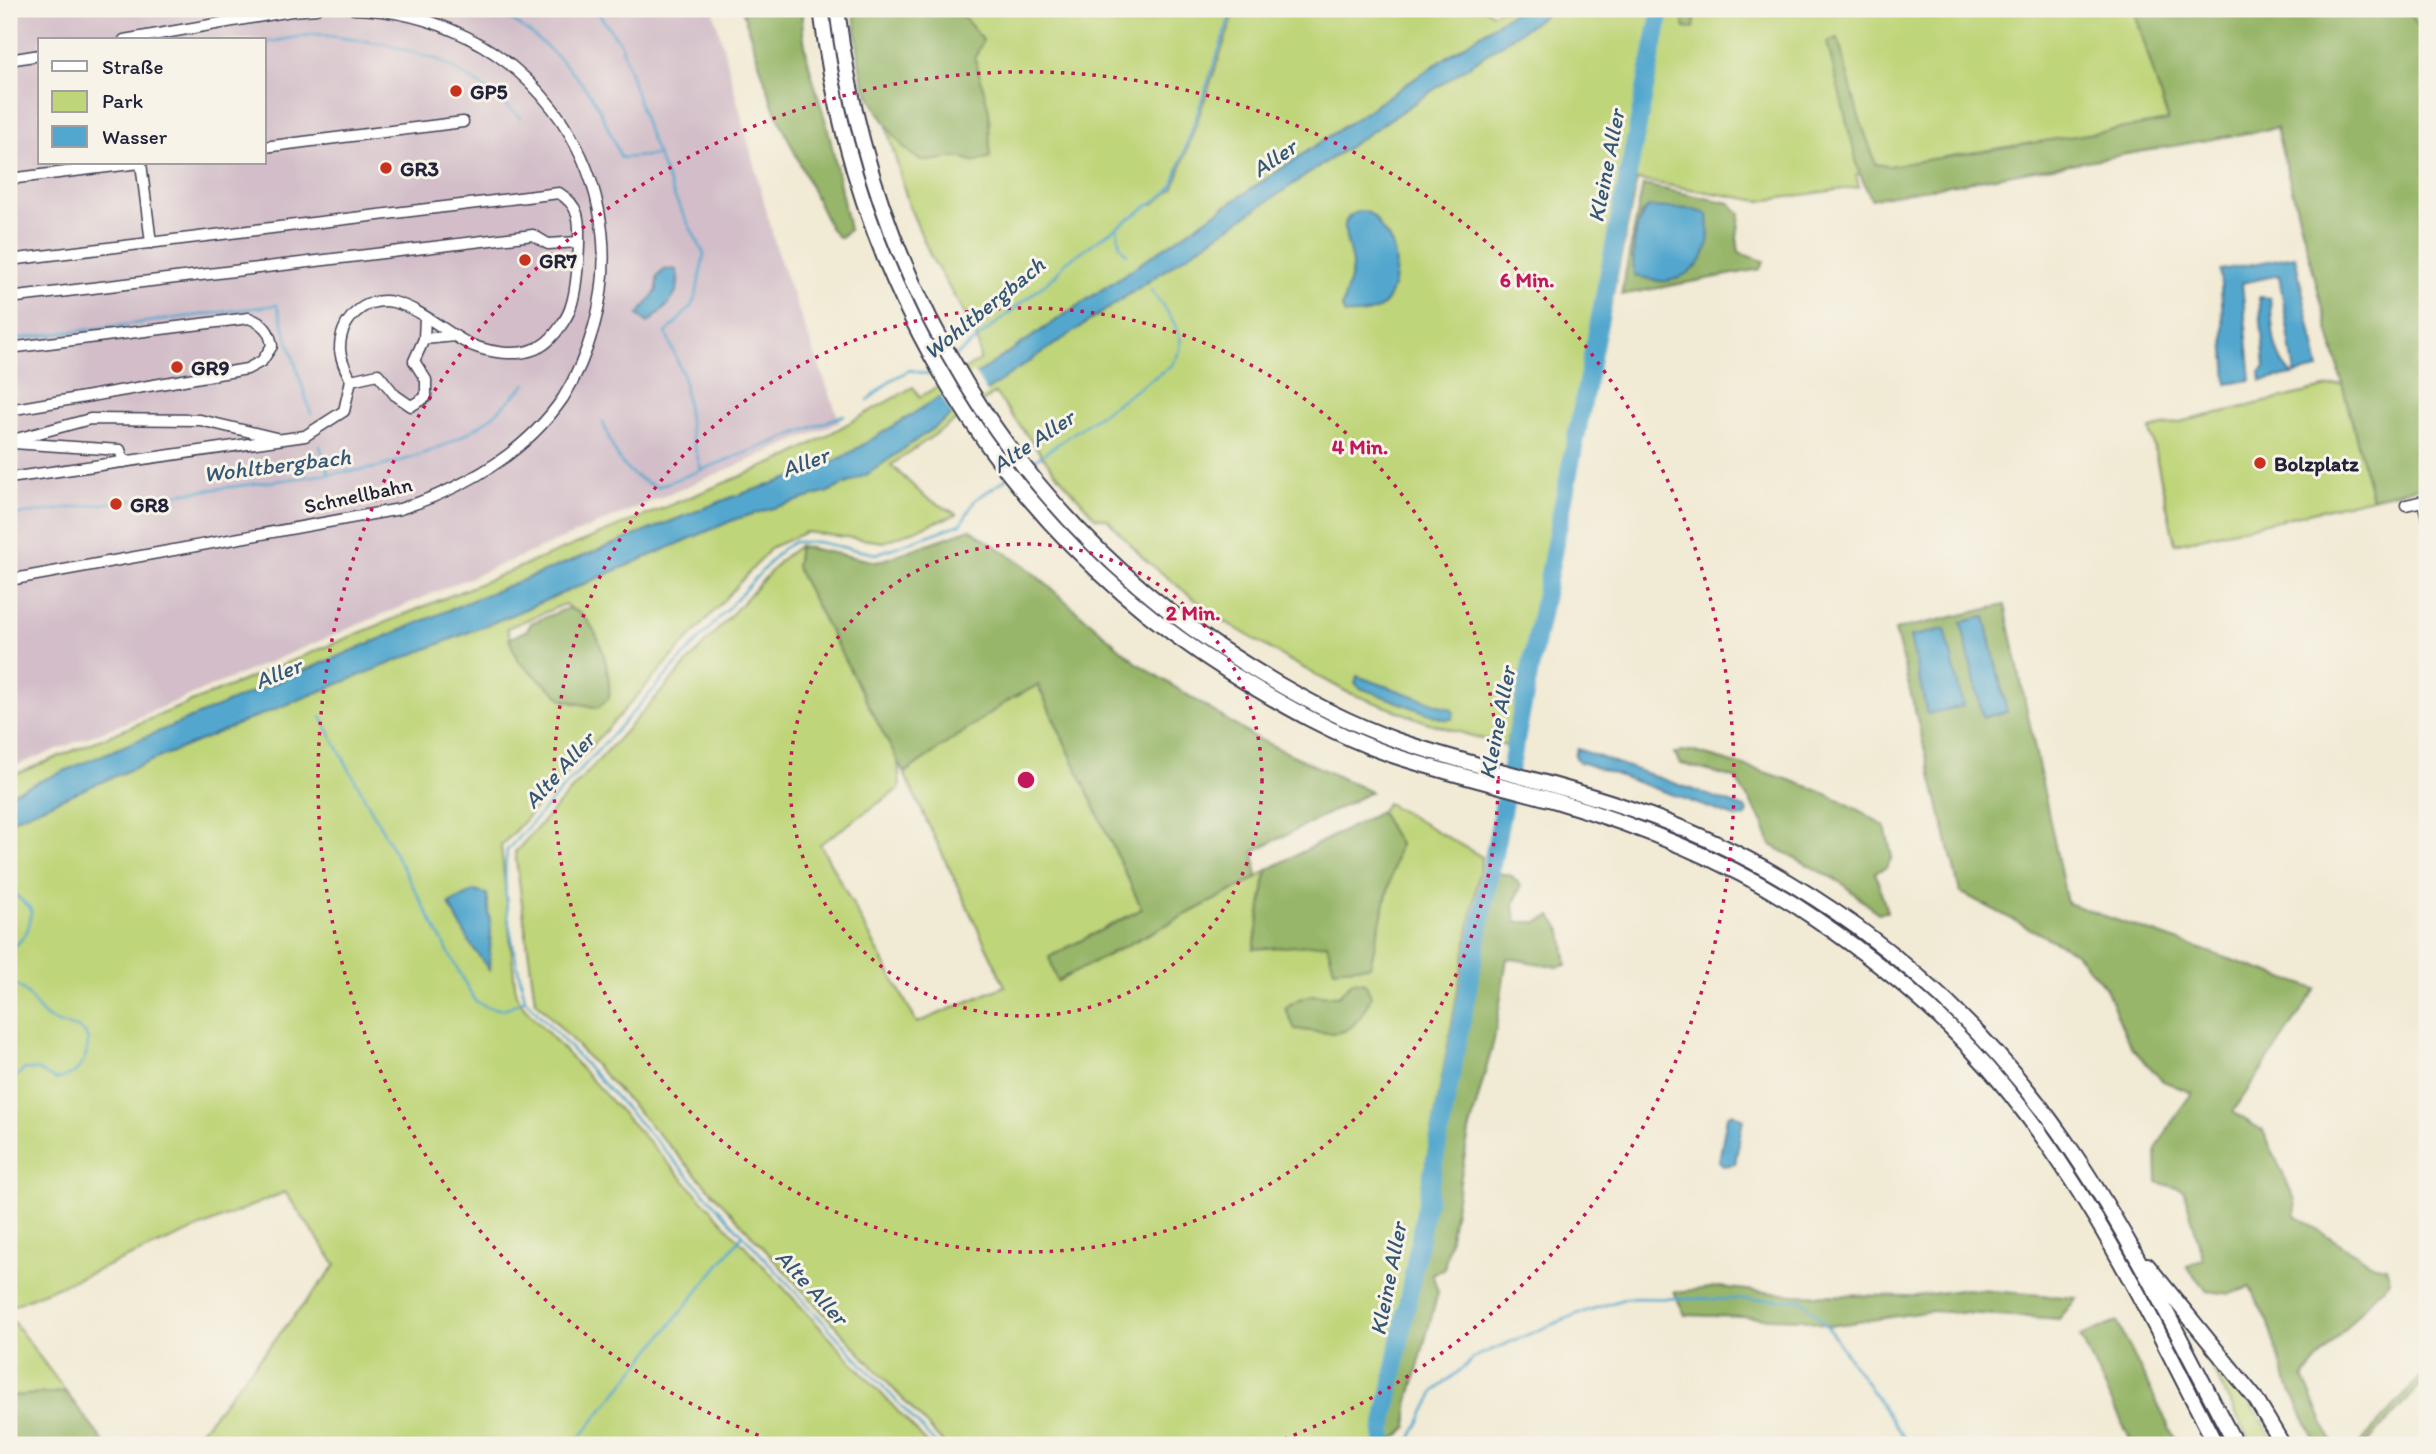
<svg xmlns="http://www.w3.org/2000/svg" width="2436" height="1454" font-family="Itim,sans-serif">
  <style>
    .industrial { fill: #d2bdc8; fill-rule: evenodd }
    .green { fill: #bfd579; stroke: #707c5a; stroke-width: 2; fill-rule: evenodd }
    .forest { fill: #97b669; stroke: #5c6c52; stroke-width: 2; fill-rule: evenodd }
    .water { fill: #52a7ce; stroke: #3a6484; stroke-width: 2 }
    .pier { fill: #f1ead4 }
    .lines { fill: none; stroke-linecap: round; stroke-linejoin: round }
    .stream { stroke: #52a7ce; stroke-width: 2.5 }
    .river { stroke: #52a7ce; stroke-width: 18 }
    .minor-casing { stroke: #414052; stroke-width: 13 }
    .highway-casing { stroke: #414052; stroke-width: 18 }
    .minor { stroke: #fff; stroke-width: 10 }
    .highway { stroke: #fff; stroke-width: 14 }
    .ring { fill: none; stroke: #c2185b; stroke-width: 3.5; stroke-dasharray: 3.5 7 }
    .poi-dot { fill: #c8321e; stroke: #f7f3e8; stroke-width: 2.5 }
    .labels { text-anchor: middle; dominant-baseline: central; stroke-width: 6; stroke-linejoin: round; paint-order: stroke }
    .poi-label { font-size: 21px; font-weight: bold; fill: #22223b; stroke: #f7f3e8; text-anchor: start }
    .street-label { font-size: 21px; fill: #22223b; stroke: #f7f3e8 }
    .water-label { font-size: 23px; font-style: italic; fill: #355776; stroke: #f7f3e8 }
    .centre { fill: #c2185b; stroke: #f7f3e8; stroke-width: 3.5 }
    .ring-label { font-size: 21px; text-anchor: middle; font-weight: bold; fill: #c2185b; stroke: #f7f3e8; stroke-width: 6; stroke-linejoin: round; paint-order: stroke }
  </style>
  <rect width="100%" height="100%" fill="#f7f3e8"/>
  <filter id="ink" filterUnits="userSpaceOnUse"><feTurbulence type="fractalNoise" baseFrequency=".0143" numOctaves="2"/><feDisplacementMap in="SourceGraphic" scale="14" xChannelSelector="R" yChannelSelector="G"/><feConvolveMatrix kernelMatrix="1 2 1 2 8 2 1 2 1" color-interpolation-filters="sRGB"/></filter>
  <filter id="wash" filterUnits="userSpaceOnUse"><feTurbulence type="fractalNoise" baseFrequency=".00686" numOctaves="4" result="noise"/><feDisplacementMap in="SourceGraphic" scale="28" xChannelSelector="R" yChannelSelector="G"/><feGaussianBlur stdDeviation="1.57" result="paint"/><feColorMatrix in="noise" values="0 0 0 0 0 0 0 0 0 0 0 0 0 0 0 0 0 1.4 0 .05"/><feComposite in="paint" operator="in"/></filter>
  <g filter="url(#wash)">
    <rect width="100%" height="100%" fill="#f1ead4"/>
    <path class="industrial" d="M9 9H713L778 255 840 422 122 724 9 768ZM40 40H264V163H40Z"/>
    <g class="green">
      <path d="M875 9H1233L1173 185 1168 192 1152 205 1174 188 1236 9H1484L1493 13 1500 9H2162L2173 125 1856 175 1859 187 1760 201 1637 180 1525 713 1514 709 1506 746 1429 723 1347 692 1285 658 1214 615 1142 557 1107 519 1095 517 1051 467 995 393 891 465 925 497 957 514 884 542 806 532 772 547 501 846 516 994 524 1007 929 1445H189L336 1265 285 1192 9 1307V777L790 456 913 387 920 397 980 360 978 342 973 328 931 257 909 206 887 128V54ZM565 604C571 610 579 611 584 617 602 637 611 672 609 698L578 704 564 700 518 661 507 628Z"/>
      <polygon points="2399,9 2427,9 2427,54"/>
      <polygon points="2342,384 2372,498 2175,544 2150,429"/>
      <polygon points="799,546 796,567 898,760 900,788 820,844 917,1023 1005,986 904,773 1012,698 1038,685 1142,909 1049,957 1058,981 1257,878 1267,870 1254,948 1399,845 1380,812 1387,803 1482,857 1375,1444 1377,1445 945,1445 535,1000 515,852 783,558"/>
      <polygon points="9,1316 66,1392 9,1396"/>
      <polygon points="2190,1326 2245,1394 2277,1445 2252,1445"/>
    </g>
    <g class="forest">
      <path d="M742 9H802C801 52 817 89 828 130 836 163 842 197 849 230L839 238 830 228 773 106Z"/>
      <path d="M852 9H957L983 40 975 58 989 110 990 157C967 167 973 157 954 157 944 158 932 163 922 160 901 155 865 94 861 73 856 51 859 30 852 9Z"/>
      <polygon points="1685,9 1696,9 1694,29 1685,28 1683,21"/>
      <polygon points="2134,9 2407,9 2427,41 2427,485 2372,498 2276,128 1871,199 1859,172 1827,42 1838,38 1858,114 1876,164 1889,166 2168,121"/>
      <path d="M1643 185 1730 203 1740 214 1737 238 1739 253 1764 261 1760 269 1621 295ZM1648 208 1659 209 1697 267 1676 279 1632 259 1641 214Z"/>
      <polygon points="970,529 1024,565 1137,663 1254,737 1371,792 1254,851 1257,878 1057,981 1049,957 1142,909 1038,685 1012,698 904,773 796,567 799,546 877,562"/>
      <path d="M2005 605 2067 903 2316 989 2233 1112 2263 1131 2295 1200 2296 1216 2374 1265 2386 1267 2390 1281 2376 1293 2303 1377 2333 1445H2317L2286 1380 2268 1323 2250 1287 2230 1294 2207 1291 2187 1267 2203 1259 2184 1190 2157 1182 2156 1149 2176 1115 2192 1093 2163 1081 2130 1046 2106 988 2075 952 1960 892 1895 630ZM1985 617 2007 712 1983 717 1961 622Z"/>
      <path d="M568 608C573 610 579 612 583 616 601 633 611 675 609 698L598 708 564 700 518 661 509 639 527 630 531 623Z"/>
      <path d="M1691 751C1757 770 1829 786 1885 827L1892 857 1887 867 1875 872 1887 912 1878 913 1840 882 1771 845 1763 822 1735 778 1681 764 1674 753Z"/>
      <polygon points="1380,812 1399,844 1370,966 1334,969 1327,944 1254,949 1267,870"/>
      <polygon points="1495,872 1512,876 1521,886 1514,904 1516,922 1538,922 1551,916 1562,932 1567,965 1557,967 1507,958 1494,1040 1469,1132 1444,1270 1432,1273 1438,1292 1408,1405 1408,1428 1387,1445"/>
      <path d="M1353 981 1365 983 1371 996C1352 1042 1337 1034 1295 1029L1285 1008C1304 993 1314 994 1338 996Z"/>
      <polygon points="1719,1287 1794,1295 1917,1296 1966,1289 2077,1298 2059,1319 1932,1311 1830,1326 1802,1319 1685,1315 1674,1292"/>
      <polygon points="2117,1322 2178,1445 2133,1445 2080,1336"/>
      <polygon points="2427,1371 2427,1379 2365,1445 2358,1445"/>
      <polygon points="66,1392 106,1445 9,1445 9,1396"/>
    </g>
    <g class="water">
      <polygon points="1518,9 1554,9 1012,373 868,474 828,492 736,519 502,619 253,718 9,821 9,794 480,597 732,497 815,470 843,457 975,375"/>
      <path d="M1648 207 1691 209 1708 214C1710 239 1711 258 1688 273 1680 277 1671 282 1661 281 1653 281 1643 277 1634 275 1632 254 1633 223 1648 207Z"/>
      <path d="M1364 211C1375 215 1377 221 1382 230 1384 233 1388 235 1389 239 1400 256 1397 292 1382 306 1373 314 1356 315 1345 314L1342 309C1344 294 1352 280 1352 265 1351 245 1330 215 1364 211Z"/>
      <polygon points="2295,256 2319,369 2295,374 2279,275 2242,283 2251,380 2227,384 2220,270"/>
      <path d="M670 269 676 270C685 293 664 310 648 323L638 315 657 290V277L664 270Z"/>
      <path d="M2259 297 2270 298C2273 324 2271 358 2293 375L2261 381 2260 372 2265 367Z"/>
      <polygon points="1985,617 2007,712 1983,717 1961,622"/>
      <polygon points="1945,629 1963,706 1927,714 1910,637"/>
      <polygon points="1357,676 1451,709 1454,713 1452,719 1443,719 1360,688 1355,683"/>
      <polygon points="1577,749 1745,808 1748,812 1745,817 1737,818 1589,765 1579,762 1575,756"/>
      <polygon points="474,891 487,894 491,931 489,970 470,943 449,904"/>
      <polygon points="1732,1113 1743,1119 1735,1164 1723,1166 1719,1161 1727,1116"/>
    </g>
    <polygon class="pier" points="974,372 988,394 954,417 940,394"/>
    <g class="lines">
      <g class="stream">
        <path d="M489 9C528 26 565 60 590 94 603 113 612 137 621 158L658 155"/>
        <polyline points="595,9 621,44 648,132 674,196 704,254 696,296 690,308 666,333 683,375 691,435 701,469"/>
        <polyline points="157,16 181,9"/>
        <polyline points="264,43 315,34 385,44 439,60 482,86 521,118"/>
        <polyline points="1127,254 1120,246 1117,227 1168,192 1173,185 1233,9"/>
        <polyline points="9,340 277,305 311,414"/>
        <polyline points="957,355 1056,275 1066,262 1117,227"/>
        <polyline points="868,400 891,380 910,370 927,374 933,370"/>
        <path d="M603 422C616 456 620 473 657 487L844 415"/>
        <polyline points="320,446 329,474"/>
        <path d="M1029 464 1172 365C1174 361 1178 355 1180 350 1185 330 1161 305 1151 290"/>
        <path d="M9 516 375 468C415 458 457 444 490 418 503 407 514 395 526 384"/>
        <path d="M321 717 475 1001C495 1012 505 1012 525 999"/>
        <path d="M9 889 31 909C31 927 26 940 9 949"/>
        <path d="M9 983C28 985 33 1008 48 1018 58 1025 69 1025 79 1029 95 1035 86 1063 76 1071 71 1075 62 1078 56 1080L39 1070 25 1069 14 1078 9 1091"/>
        <polyline points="574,1445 743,1235"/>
        <path d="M937 1445 525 999C514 949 500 901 507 850L782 549 794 542H817L876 554 961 524 975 500 1006 479"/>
        <polyline points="1408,1445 1435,1391 1477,1356 1577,1314 1627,1298 1803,1300 1829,1329 1909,1445"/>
      </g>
      <polyline class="river" points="1387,1445 1382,1434 1517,735 1661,9"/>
    </g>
  </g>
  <g filter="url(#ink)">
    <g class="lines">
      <g class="minor-casing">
        <g id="minor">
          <polyline points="124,40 291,11 316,9"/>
          <polyline points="9,60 40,55"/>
          <polyline points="264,147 463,122"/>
          <polyline points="141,163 151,243"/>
          <polyline points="9,179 140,163"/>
          <path d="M9 260 559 193C567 198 574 205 577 214 582 230 577 289 571 306 569 315 558 331 551 338 528 363 480 353 455 336L424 339 414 361 426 380V397L411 406 395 395 378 374 351 380 344 411 305 436 9 478"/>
          <polyline points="9,298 533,235 548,244 578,242"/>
          <polyline points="424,339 425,317"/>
          <path d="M9 348 249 318C264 324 270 331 272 346L262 361 247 369 9 410"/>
          <path d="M351 380C346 370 341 361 340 350 339 321 364 296 393 302 415 307 436 324 455 336"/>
          <polyline points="9,441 90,419 200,420 276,438"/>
          <polyline points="13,443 120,450 124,462"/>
          <polyline points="2423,502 2427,518"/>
          <polyline points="2406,505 2427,500"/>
          <path d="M9 580 400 509C464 488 524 455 563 398 577 376 587 351 594 326 639 166 519 12 354 9"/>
        </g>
      </g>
      <g class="highway-casing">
        <g id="highway">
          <path d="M821 9C854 282 996 526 1231 673 1282 705 1335 735 1392 755 1446 773 1502 786 1556 801 1647 828 1738 865 1816 919 1872 957 1925 1000 1971 1049 2075 1158 2148 1312 2216 1445"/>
          <path d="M837 9C871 280 1011 518 1245 664 1293 694 1343 721 1396 740 1473 767 1554 782 1631 809 1711 836 1789 878 1857 927 1937 986 2008 1058 2064 1139 2131 1235 2181 1343 2236 1445"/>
          <polyline points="2147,1265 2255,1398 2283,1445"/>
        </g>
      </g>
      <use href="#minor" class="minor"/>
      <use href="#highway" class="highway"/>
    </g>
  </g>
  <g class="ring">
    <circle cx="1026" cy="780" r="236"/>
    <circle cx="1026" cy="780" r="472"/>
    <path d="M778 1443A708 708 0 1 1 1274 1443"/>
  </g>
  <g class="poi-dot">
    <circle cx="456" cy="91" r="7"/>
    <circle cx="386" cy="168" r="7"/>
    <circle cx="525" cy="260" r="7"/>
    <circle cx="177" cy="367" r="7"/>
    <circle cx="2260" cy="463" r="7"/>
    <circle cx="116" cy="504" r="7"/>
  </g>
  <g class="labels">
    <g class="poi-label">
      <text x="470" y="91">GP5</text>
      <text x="400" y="168">GR3</text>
      <text x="539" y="260">GR7</text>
      <text x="191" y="367">GR9</text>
      <text x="2274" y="463">Bolzplatz</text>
      <text x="130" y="504">GR8</text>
    </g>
    <g class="street-label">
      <text transform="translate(358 495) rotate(-12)">Schnellbahn</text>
    </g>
    <g class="water-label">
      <text transform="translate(1274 158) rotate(-34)">Aller</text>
      <text transform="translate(1606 166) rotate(-79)">Kleine Aller</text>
      <text transform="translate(984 308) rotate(-39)">Wohltbergbach</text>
      <text transform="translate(1033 441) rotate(-34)">Alte Aller</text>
      <text transform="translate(805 462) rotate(-20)">Aller</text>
      <text transform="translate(277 465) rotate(-7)">Wohltbergbach</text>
      <text transform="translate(278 673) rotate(-22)">Aller</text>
      <text transform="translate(1497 723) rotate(-79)">Kleine Aller</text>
      <text transform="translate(559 770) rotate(-48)">Alte Aller</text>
      <text transform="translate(1388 1279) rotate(-79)">Kleine Aller</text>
      <text transform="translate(812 1287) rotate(47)">Alte Aller</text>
    </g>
  </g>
  <circle cx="1026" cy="780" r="10" class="centre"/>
  <g class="ring-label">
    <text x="1527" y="287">6 Min.</text>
    <text x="1360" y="454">4 Min.</text>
    <text x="1193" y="620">2 Min.</text>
  </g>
  <rect width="2436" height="1454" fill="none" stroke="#f7f3e8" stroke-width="35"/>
  <rect x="38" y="38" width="228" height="126" fill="#f7f3e8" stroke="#a29fa3" stroke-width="2"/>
  <rect x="52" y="61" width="35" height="10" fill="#ffffff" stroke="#a29fa3" stroke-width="2"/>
  <text x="102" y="74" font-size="21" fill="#22223b">Straße</text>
  <rect x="52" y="91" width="35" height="21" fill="#bfd579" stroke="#a29fa3" stroke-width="2"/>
  <text x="102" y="108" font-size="21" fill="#22223b">Park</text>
  <rect x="52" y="126" width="35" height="21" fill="#52a7ce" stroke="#a29fa3" stroke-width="2"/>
  <text x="102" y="144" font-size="21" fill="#22223b">Wasser</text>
</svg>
